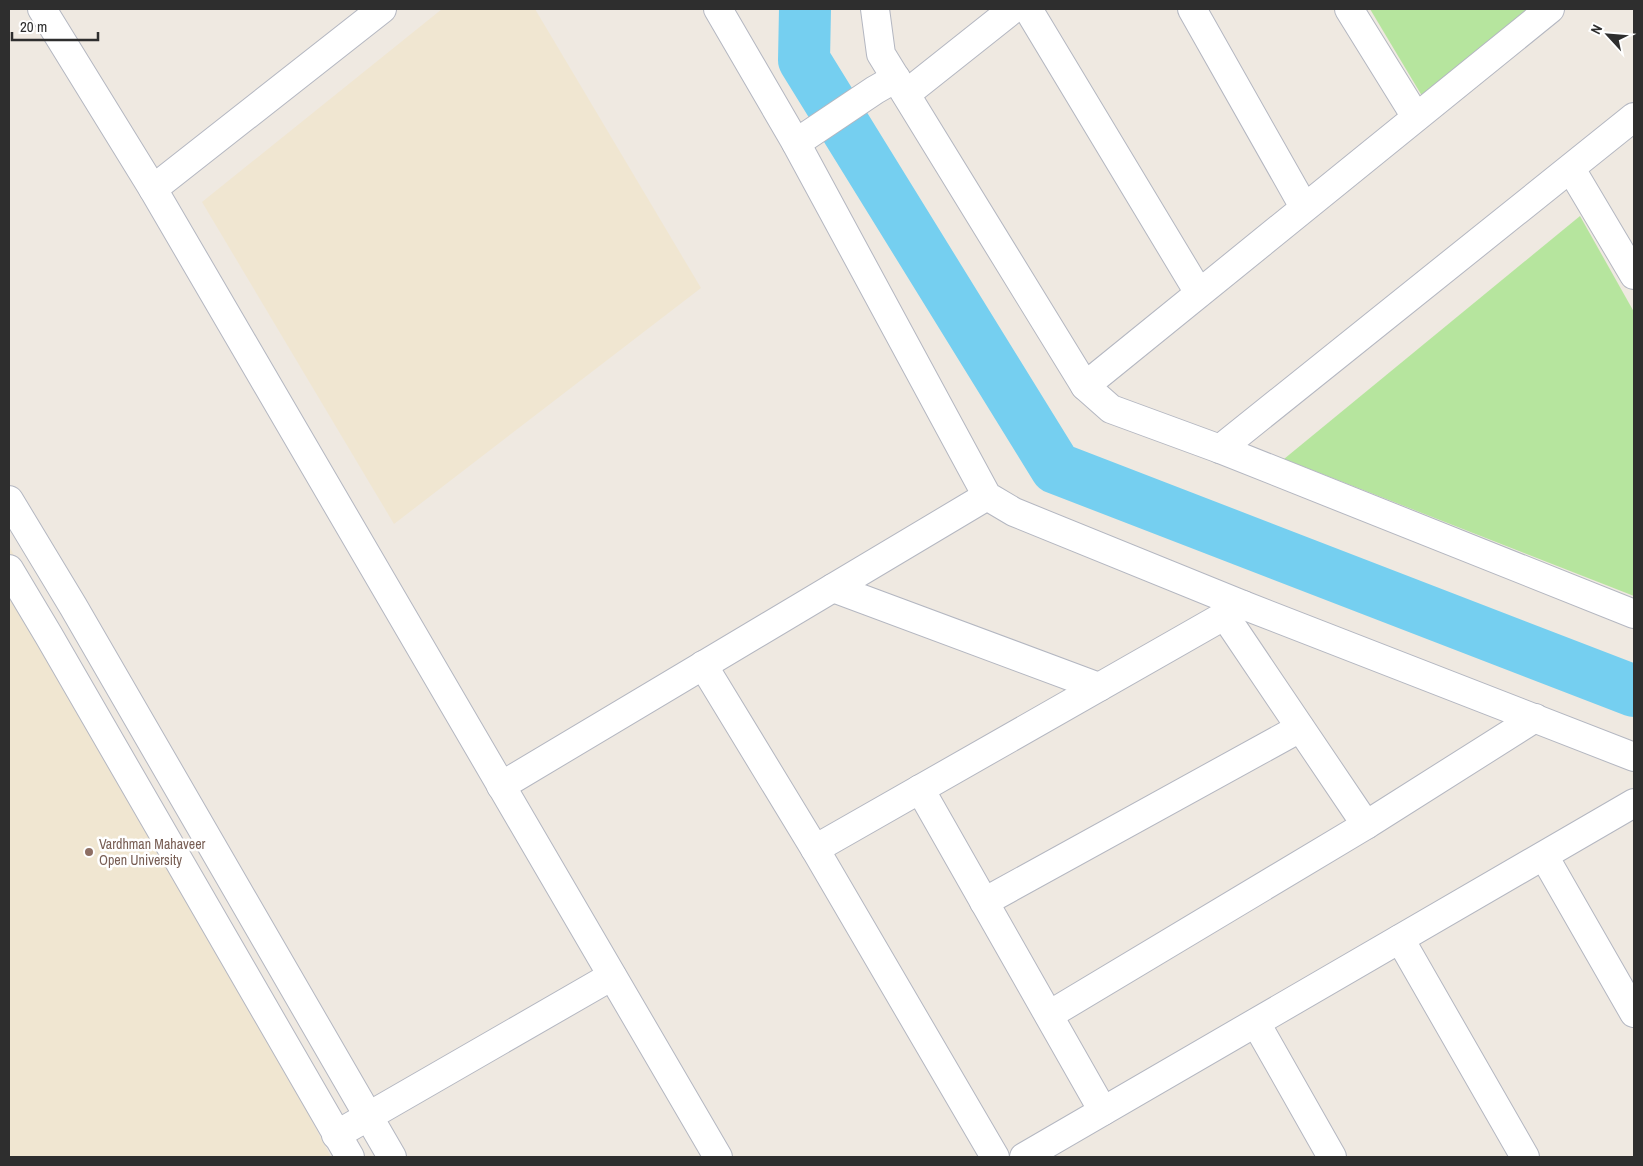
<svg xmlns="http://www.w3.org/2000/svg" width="1643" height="1166" font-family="'Archivo Narrow',sans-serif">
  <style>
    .education { fill: #f0e6d1 }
    .green { fill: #b6e59e }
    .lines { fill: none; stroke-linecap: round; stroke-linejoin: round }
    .river { stroke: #75cff0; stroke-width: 52 }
    .minor-casing { stroke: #b4b7c1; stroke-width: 30 }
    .tertiary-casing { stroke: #b4b7c1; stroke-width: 30 }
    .minor { stroke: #fff; stroke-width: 28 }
    .tertiary { stroke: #fff; stroke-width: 28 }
    .education-dot { fill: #8d6e63; stroke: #fff; stroke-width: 2 }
    .labels { text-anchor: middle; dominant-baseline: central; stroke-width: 5; stroke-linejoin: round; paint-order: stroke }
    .education-label { font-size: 14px; fill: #785e54; stroke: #fff; text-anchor: start }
  </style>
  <rect width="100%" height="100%" fill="#efe9e1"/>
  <g class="education">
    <polygon points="442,9 535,9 701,288 394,524 202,202"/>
    <polygon points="9,546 331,1157 9,1157"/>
  </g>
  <g class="green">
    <polygon points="1370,9 1564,9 1434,116"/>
    <polygon points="1580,216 1634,312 1634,596 1284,459"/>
  </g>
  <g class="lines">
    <polyline class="river" points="805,9 804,60 1056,468 1634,691"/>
    <g class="minor-casing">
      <g id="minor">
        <polyline points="42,9 153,189 718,1157"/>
        <polyline points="718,9 796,143 987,496 1014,512 1243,605 1634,757"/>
        <polyline points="875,9 881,54 1085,386 1111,409 1220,449 1634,614"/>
        <polyline points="1028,9 1199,293"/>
        <polyline points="1192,9 1304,207"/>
        <polyline points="1349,9 1416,117"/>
        <polyline points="906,94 1013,9"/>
        <polyline points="796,143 875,90 896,78"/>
        <polyline points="1571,169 1634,275"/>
        <polyline points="153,189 382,9"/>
        <polyline points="1085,386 1550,9"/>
        <polyline points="1220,449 1634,117"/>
        <polyline points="833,588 1099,687"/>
        <polyline points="1225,616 1366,825"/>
        <polyline points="703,665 815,849 995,1157"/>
        <polyline points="501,786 987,496"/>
        <polyline points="920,789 1103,1111"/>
        <polyline points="815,849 1243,605"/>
        <polyline points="1544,856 1634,1013"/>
        <polyline points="984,902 1300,728"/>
        <polyline points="1400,939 1525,1157"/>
        <polyline points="1049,1015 1366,825 1535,718"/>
        <polyline points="1256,1023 1332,1157"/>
        <polyline points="336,1135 612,976"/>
        <polyline points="1024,1157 1634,803"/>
      </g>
    </g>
    <g class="tertiary-casing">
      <g id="tertiary">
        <polyline points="9,500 73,606 392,1157"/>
        <polyline points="9,569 49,636 350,1157"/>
      </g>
    </g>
    <use href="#minor" class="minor"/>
    <use href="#tertiary" class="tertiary"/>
  </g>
  <circle class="education-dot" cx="89" cy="852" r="5"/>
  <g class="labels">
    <g class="education-label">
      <text x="99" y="844">Vardhman Mahaveer<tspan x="99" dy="16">Open University</tspan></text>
    </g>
  </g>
  <rect width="1643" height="1166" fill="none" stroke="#2e2e2e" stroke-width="20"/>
  <g transform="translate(1608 35) rotate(296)" stroke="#ffffff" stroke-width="4" paint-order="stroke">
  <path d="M0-4L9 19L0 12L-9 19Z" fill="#2e2e2e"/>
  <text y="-8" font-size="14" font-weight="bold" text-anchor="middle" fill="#2e2e2e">N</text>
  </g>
  <path d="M12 32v8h86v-8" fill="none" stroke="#2e2e2e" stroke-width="2.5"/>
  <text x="20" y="32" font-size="15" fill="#2e2e2e" stroke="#ffffff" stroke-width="4" paint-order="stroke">20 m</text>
</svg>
